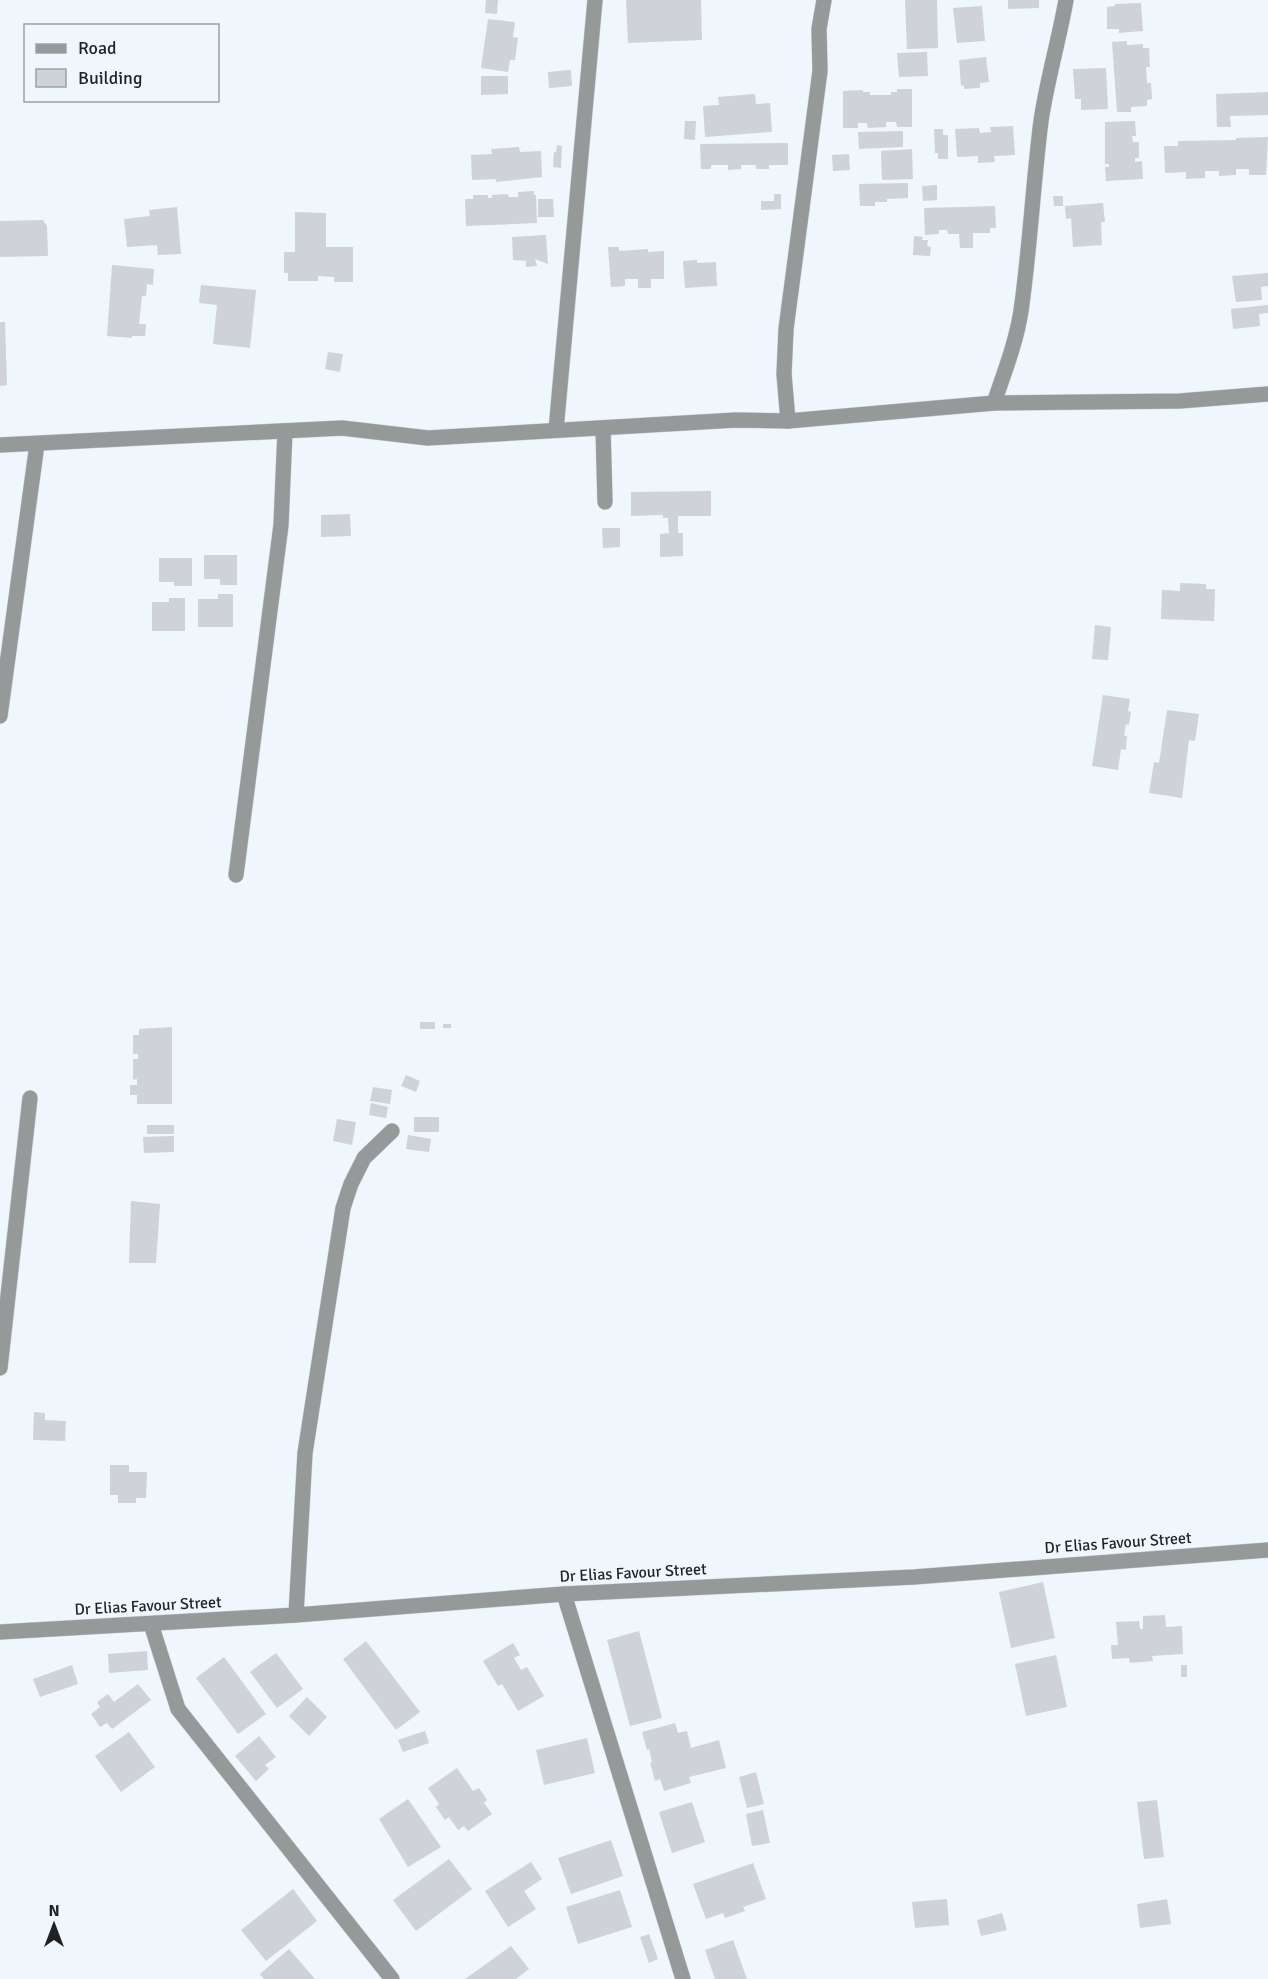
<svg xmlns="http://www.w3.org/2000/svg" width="1268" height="1979" font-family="Signika,sans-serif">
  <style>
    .building { fill: #cfd2d9 }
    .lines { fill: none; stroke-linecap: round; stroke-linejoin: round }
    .street-casing { stroke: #cad0d5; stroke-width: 16 }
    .street { stroke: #959999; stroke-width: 15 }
    .labels { text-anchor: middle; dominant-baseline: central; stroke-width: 4.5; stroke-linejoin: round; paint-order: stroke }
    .street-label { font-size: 16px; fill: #1f2123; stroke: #eff6fc }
  </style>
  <rect width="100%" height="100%" fill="#eff6fc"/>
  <g class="building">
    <polygon points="486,0 498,0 497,14 485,13"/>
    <polygon points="626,0 701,0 702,40 628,43"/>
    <polygon points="905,0 937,0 938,48 907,49"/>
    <polygon points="1008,0 1039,0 1039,8 1008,9"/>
    <polygon points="1141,3 1143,31 1119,33 1119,29 1107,29 1107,7 1115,6 1115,4"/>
    <polygon points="982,6 985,41 957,43 953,8"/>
    <polygon points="488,19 515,22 513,37 518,38 515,60 510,60 508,72 481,68"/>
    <polygon points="1127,41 1127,45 1143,44 1143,48 1149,48 1150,67 1146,67 1147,83 1151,83 1152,99 1147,100 1147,106 1131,107 1131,112 1117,112 1112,42"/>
    <polygon points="927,52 928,76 899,77 897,53"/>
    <polygon points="986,57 989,82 980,83 980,88 964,89 964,85 961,86 959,60"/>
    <polygon points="1106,68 1108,109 1081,110 1081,99 1075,99 1073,69"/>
    <polygon points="571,70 572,86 549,88 548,72"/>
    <polygon points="481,76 508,76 508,94 481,95"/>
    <polygon points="897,89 912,89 912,127 897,127 896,122 886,122 886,127 868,128 867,123 858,123 858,128 843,128 843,91 863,90 863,92 870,92 870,95 891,95 891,92 897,92"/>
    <polygon points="1268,92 1268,115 1230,116 1231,127 1217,127 1216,94"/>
    <polygon points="755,94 756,104 770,103 772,132 705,137 703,106 719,105 718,97"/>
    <polygon points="685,121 696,121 695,140 684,139"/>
    <polygon points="1135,121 1136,136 1132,136 1133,142 1139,142 1139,158 1135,158 1135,162 1142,161 1143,179 1106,181 1105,167 1109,167 1109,164 1105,164 1105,122"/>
    <polygon points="1013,126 1015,155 994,156 995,162 978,163 978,156 957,157 955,129 979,128 980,133 991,132 990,127"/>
    <polygon points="934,129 943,129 943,135 948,135 948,159 938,159 938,153 935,153"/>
    <polygon points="903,131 903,147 859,149 858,132"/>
    <polygon points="1268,137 1266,175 1249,175 1249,169 1236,169 1236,175 1219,176 1219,171 1205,171 1205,178 1186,179 1186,172 1165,173 1164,146 1178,146 1178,141 1236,140 1236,138"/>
    <polygon points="788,143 788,165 769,165 769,169 756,169 756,165 741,165 741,169 728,170 728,165 711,165 711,169 701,169 700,144"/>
    <polygon points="557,145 562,146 561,168 553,167 554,152 556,152"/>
    <polygon points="519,147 520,152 541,151 542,177 496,182 496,179 472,180 471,155 492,154 491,149"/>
    <polygon points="912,149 913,179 882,180 881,151"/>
    <polygon points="849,154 850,170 833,171 832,155"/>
    <polygon points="908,183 908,198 887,199 887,202 875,202 875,206 860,206 859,184"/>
    <polygon points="937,185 937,200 923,201 922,186"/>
    <polygon points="534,191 534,195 536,195 537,223 466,226 465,199 473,199 473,195 488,195 488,198 492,198 492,195 508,194 509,197 518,197 518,192"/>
    <polygon points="774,194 781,194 781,209 761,210 761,201 774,201"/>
    <polygon points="1053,196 1063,196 1063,206 1054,206"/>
    <polygon points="538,199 553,199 554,217 538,217"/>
    <polygon points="1103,203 1105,222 1101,222 1102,245 1073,247 1071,218 1066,219 1065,206"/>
    <polygon points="995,206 996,228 990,228 990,233 973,233 973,248 960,248 959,234 948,234 947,230 939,230 939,234 925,235 924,208"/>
    <polygon points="177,207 181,254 158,255 157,245 127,247 124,219 150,216 149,210"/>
    <polygon points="295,212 326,213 326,247 353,247 353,282 334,282 334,277 318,276 318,281 288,281 288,273 284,273 284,252 295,252"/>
    <polygon points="43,220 47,226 48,256 0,257 0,221"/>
    <polygon points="546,235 548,264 535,259 537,266 526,267 526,261 513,260 512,237"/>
    <polygon points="914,236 923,237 922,240 928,240 927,246 931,247 930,256 913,255"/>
    <polygon points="608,247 619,247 619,251 648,249 648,252 664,251 664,279 651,279 651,288 638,288 638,279 625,279 625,286 611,287"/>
    <polygon points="697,260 697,263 716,262 717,286 685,288 683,261"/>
    <polygon points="112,265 154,269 153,285 147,284 146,296 142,296 139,324 146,324 145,336 132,336 132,338 107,336"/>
    <polygon points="1268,273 1268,286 1261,287 1262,300 1236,302 1232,276"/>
    <polygon points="201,285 256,290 250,348 213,344 217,305 199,303"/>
    <polygon points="1268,305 1268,313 1259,314 1260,326 1233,329 1231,309"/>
    <polygon points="0,322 5,322 7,385 0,386"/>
    <polygon points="328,352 343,354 340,372 325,369"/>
    <polygon points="711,491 711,516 678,516 678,533 683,533 683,556 660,557 660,534 669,533 668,518 663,518 663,515 631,516 631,492"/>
    <polygon points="350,514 351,536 321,537 321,515"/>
    <polygon points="602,528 620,528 620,547 603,548"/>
    <polygon points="204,555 237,555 237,585 220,585 220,579 204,579"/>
    <polygon points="159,558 192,558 192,586 174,586 174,582 159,582"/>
    <polygon points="1180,583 1206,584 1206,589 1215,589 1214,621 1161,619 1162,590 1180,591"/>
    <polygon points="218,594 233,594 233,627 198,627 198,599 218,599"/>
    <polygon points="169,598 185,598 185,631 152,631 152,602 169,602"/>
    <polygon points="1095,625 1111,627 1108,660 1092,659"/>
    <polygon points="1103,695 1130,699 1128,711 1131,712 1129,725 1126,724 1124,736 1127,736 1126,750 1121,749 1118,770 1092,766"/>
    <polygon points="1167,710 1199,714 1195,741 1189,740 1182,798 1149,793 1154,762 1159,763"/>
    <rect x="420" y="1022" width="15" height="7"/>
    <rect x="443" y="1024" width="8" height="4"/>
    <polygon points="172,1027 172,1104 137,1104 137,1095 130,1095 130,1085 137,1085 137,1079 133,1080 133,1059 138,1059 138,1054 133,1054 133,1035 139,1035 139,1029"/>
    <polygon points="406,1075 420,1081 416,1092 401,1086"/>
    <polygon points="373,1087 392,1090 390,1104 370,1101"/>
    <polygon points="371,1103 388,1107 386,1118 369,1115"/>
    <rect x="414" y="1117" width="25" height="15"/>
    <polygon points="337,1119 356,1122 352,1145 333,1141"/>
    <rect x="147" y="1125" width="27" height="9"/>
    <polygon points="408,1135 431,1139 429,1152 406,1149"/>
    <polygon points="174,1136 174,1152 144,1153 143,1137"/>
    <polygon points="131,1201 160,1204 156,1263 129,1263"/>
    <polygon points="34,1412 45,1413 45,1420 66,1421 65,1441 33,1440"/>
    <polygon points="110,1465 129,1465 129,1472 147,1472 146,1498 136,1498 136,1503 118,1503 118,1495 110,1495"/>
    <polygon points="1043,1582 1055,1638 1011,1648 999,1592"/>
    <polygon points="1165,1615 1166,1627 1182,1626 1183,1654 1152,1656 1153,1661 1130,1663 1129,1658 1112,1659 1111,1645 1118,1645 1116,1622 1139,1621 1140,1629 1143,1629 1143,1616"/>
    <polygon points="639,1631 662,1718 630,1726 607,1640"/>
    <polygon points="366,1641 420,1712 396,1730 343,1659"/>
    <polygon points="513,1643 520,1655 514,1658 521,1670 527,1667 544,1696 518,1711 502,1684 498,1686 483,1661"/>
    <polygon points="147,1651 148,1670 109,1673 108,1654"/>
    <polygon points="276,1653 303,1689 277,1708 250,1672"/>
    <polygon points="1056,1655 1067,1707 1026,1716 1015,1664"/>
    <polygon points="224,1657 266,1714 238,1734 196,1678"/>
    <polygon points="72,1665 78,1684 40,1697 33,1679"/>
    <rect x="1181" y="1665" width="6" height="12"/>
    <polygon points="138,1684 151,1700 112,1729 107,1723 100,1727 91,1714 100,1707 97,1702 108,1694 114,1702"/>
    <polygon points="307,1697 327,1717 309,1736 289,1716"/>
    <polygon points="675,1723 678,1733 687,1731 691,1748 719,1740 726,1768 689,1777 691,1783 664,1791 660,1779 655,1781 650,1763 652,1762 649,1749 647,1750 642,1732"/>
    <polygon points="425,1731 429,1743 403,1752 398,1740"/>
    <polygon points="129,1732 155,1767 121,1792 95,1756"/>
    <polygon points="259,1736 276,1757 265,1765 269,1769 256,1781 235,1756"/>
    <polygon points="587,1738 595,1773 544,1785 536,1750"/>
    <polygon points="457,1768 473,1791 479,1788 487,1800 484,1803 492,1814 468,1831 464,1826 458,1830 449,1817 445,1820 436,1807 439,1804 428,1788"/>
    <polygon points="756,1772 764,1804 747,1808 739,1777"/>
    <polygon points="408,1799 441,1847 408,1867 379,1819"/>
    <polygon points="1157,1800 1164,1857 1144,1859 1137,1802"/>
    <polygon points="692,1802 705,1842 672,1853 659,1812"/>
    <polygon points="763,1810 770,1843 752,1846 746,1814"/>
    <polygon points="611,1840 623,1876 571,1894 558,1858"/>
    <polygon points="449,1859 472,1889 416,1931 393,1900"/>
    <polygon points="531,1862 542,1879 524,1891 536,1909 508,1927 485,1891"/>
    <polygon points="753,1863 766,1899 743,1907 745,1911 725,1918 723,1913 706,1919 693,1884"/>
    <polygon points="293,1889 317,1921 266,1961 241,1930"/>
    <polygon points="620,1890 632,1927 578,1944 566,1907"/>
    <polygon points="947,1899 949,1925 915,1928 912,1902"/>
    <polygon points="1167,1899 1171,1924 1140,1928 1137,1904"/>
    <polygon points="1002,1913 1007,1930 981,1936 977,1920"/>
    <polygon points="649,1934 658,1959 649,1963 640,1937"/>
    <polygon points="733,1940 747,1979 715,1979 705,1950"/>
    <polygon points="511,1946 529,1969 516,1979 465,1979"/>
    <polygon points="289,1949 315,1979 264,1979 260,1974"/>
  </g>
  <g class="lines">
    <g class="street-casing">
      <g id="street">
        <path d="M994 403C1004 373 1016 343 1021 311 1030 248 1033 184 1041 121 1047 80 1059 40 1066 0"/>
        <polyline points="788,421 784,374 786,329 820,71 819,29 824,0"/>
        <polyline points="603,428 605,502"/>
        <polyline points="556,430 595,0"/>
        <polyline points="0,445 342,428 428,438 736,420 788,421 994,403 1180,401 1268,394"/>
        <polyline points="0,716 37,444"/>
        <polyline points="236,875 281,525 285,431"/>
        <polyline points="0,1368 30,1098"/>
        <polyline points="564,1594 683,1979"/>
        <polyline points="296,1615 305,1453 343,1208 351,1184 364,1158 392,1131"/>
        <polyline points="151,1624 178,1709 392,1979"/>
        <polyline points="0,1632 296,1615 564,1594 914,1577 1268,1550"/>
      </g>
    </g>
    <use href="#street" class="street"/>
  </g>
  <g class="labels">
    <g class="street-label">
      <text transform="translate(1118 1543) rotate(-4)">Dr Elias Favour Street</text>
      <text transform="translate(633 1573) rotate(-3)">Dr Elias Favour Street</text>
      <text transform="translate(148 1606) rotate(-3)">Dr Elias Favour Street</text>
    </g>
  </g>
  <rect x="24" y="24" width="195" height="78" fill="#eff6fc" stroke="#9ca1a5" stroke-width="1.5"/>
  <rect x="36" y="44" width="30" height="9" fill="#959999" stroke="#9ca1a5" stroke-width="1.5"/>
  <text x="78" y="54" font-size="18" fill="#1f2123">Road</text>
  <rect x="36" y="69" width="30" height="18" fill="#cfd2d9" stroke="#9ca1a5" stroke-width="1.5"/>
  <text x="78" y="84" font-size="18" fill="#1f2123">Building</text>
  <g transform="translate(54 1925)" stroke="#eff6fc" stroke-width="4.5" paint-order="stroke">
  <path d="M0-4.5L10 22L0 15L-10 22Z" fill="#1f2123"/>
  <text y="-9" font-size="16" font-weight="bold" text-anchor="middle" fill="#1f2123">N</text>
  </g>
</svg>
